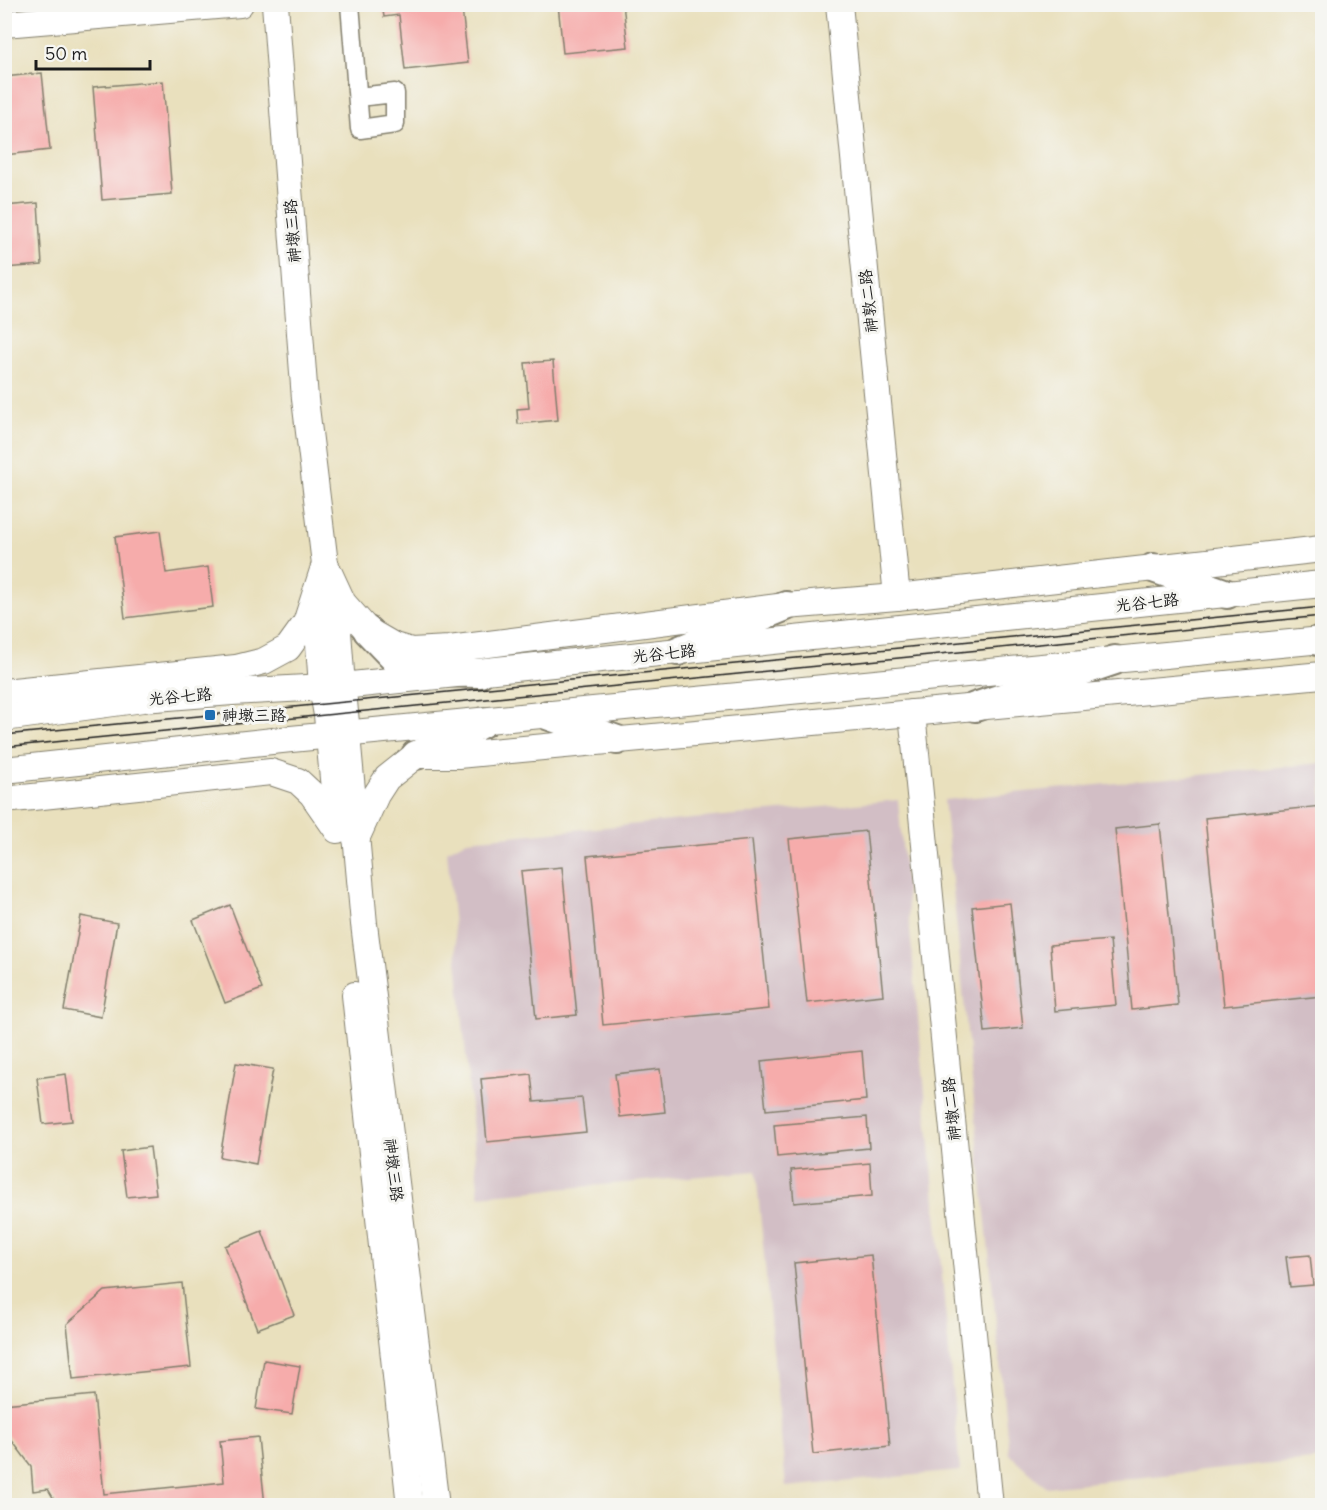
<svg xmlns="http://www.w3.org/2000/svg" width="1327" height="1510" font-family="Delius,'LXGW WenKai TC',sans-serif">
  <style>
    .industrial { fill: #d2bec5 }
    .building { fill: #f6acab }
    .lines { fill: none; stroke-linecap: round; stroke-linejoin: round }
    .street-casing { stroke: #827e6c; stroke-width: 21 }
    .secondary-casing { stroke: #827e6c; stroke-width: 28 }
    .primary-casing { stroke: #827e6c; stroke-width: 32 }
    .street { stroke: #fff; stroke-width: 18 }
    .secondary { stroke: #fff; stroke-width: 26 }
    .primary { stroke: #fff; stroke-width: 28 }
    .tram { stroke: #1c1c1c; stroke-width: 1.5 }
    .poi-dot { fill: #1f6fb2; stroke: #f6f6f2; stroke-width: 2 }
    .labels { text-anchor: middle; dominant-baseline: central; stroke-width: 6; stroke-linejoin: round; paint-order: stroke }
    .street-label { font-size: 16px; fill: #1c1c1c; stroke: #f6f6f2 }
    .poi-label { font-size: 16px; fill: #1c1c1c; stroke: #f6f6f2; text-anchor: start }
  </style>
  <rect width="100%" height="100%" fill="#f6f6f2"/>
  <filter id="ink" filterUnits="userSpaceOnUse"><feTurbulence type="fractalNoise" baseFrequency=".0167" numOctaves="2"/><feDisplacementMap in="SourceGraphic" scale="12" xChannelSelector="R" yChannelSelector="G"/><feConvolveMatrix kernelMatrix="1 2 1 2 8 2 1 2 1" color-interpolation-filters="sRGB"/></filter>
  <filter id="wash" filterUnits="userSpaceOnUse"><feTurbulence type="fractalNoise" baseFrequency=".008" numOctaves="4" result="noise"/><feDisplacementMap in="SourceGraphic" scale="24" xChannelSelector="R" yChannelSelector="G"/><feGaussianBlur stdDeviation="1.35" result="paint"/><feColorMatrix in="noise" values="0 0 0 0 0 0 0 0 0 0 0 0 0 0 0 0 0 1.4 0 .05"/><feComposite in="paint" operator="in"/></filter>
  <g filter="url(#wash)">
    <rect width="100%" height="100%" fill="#e9e0bd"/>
    <g class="industrial">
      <polygon points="1322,763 1322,1459 1046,1487 1009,1454 944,800"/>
      <polygon points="898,800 960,1471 786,1487 756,1171 479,1196 447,851 467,840"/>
    </g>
    <g id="blocks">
      <g class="building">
        <polygon points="382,4 474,4 474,7 462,8 468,63 405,70 399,15 384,17"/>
        <polygon points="558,4 623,4 628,47 563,53"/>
        <polygon points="42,73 50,150 4,155 4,77"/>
        <polygon points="163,81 172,194 102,200 93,87"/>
        <polygon points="38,203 42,265 4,268 4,206"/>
        <polygon points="553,361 558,420 518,424 517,409 529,408 525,363"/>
        <polygon points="160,531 166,573 208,567 213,607 125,618 115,537"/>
        <polygon points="1322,806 1322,996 1224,1006 1205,818"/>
        <polygon points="1160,824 1178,1005 1132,1010 1115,829"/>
        <polygon points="866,831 883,995 807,1003 789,839"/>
        <polygon points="752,840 769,1009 603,1025 587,856"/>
        <polygon points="562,867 577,1015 536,1019 521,871"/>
        <polygon points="1010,903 1023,1028 985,1032 972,907"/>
        <polygon points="230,905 262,989 225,1003 193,920"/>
        <polygon points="81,916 117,923 101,1017 64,1010"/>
        <polygon points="1110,940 1116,1005 1055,1011 1050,945"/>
        <polygon points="862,1051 866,1100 766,1110 761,1061"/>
        <polygon points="236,1063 273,1069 256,1164 220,1157"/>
        <polygon points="660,1069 665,1112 620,1117 615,1074"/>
        <polygon points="66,1074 72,1121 43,1124 37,1078"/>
        <polygon points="531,1074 534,1102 582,1098 586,1132 487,1142 481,1079"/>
        <polygon points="867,1117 869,1148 777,1157 774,1125"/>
        <polygon points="150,1147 156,1194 127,1197 121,1151"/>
        <polygon points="870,1163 872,1196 794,1203 791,1170"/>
        <polygon points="262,1231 294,1315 257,1329 225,1246"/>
        <polygon points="871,1255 890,1446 813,1454 794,1263"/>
        <polygon points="1310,1255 1313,1285 1290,1287 1286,1257"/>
        <polygon points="182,1283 191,1367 73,1379 67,1324 105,1291"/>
        <polygon points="264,1360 300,1366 292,1414 256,1409"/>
        <polygon points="94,1395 104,1494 224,1482 220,1441 258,1437 265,1506 58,1506 48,1489 33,1491 31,1466 4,1430 4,1404"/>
      </g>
    </g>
  </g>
  <g filter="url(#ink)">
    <use href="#blocks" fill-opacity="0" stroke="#827e6c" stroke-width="1.5"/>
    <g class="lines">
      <g class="street-casing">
        <polyline id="street" points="350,4 360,129 395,124 395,93 358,97"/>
      </g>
      <g class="secondary-casing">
        <g id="secondary">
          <polyline points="275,4 305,399 325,564"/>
          <polyline points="839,4 897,597"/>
          <polyline points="4,24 240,4"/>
          <polyline points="335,591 342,686 344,701 364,924 436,1506"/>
          <polyline points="316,601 322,687 327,715 337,821"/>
          <polyline points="4,692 236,668 264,661 288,648 306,623 325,564 343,603 368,631 394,646 411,651 449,649 786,606 897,597 1322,549"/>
          <polyline points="912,713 990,1506"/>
          <polyline points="4,718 143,699 232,692 342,686 1322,584"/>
          <polyline points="4,770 291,739 1322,640"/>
          <polyline points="4,800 271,772 298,781 312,794 337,830"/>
          <polyline points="356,839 376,795 387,778 416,755 458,755 1322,675"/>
          <polyline points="355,995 410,1506"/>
        </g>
      </g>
      <g class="primary-casing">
        <g id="primary">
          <polyline points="1153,568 1227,594"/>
          <polyline points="368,631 396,660 429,672 480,673"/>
          <polyline points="1318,641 1322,642"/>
          <polyline points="678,651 786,606"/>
          <polyline points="975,707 1115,660"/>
          <polyline points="547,715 617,740"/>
          <polyline points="416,755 442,745 484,722"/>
        </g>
      </g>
      <use href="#street" class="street"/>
      <use href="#secondary" class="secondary"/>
      <use href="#primary" class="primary"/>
      <g class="tram">
        <polyline points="4,735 1322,607"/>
        <polyline points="4,747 1322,616"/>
      </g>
    </g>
  </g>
  <rect class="poi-dot" x="204" y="709" width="12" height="12" rx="3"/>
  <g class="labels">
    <g class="street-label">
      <text transform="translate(292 231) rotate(-94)">神墩三路</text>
      <text transform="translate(868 301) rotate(-96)">神敦二路</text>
      <text transform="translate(1147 602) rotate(-6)">光谷七路</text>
      <text transform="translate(664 653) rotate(-6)">光谷七路</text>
      <text transform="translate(180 696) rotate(-5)">光谷七路</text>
      <text transform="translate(951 1109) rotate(-96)">神墩二路</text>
      <text transform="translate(394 1170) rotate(83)">神墩三路</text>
    </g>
    <g class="poi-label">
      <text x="222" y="715">神墩三路</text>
    </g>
  </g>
  <rect width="1327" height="1510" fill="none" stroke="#f6f6f2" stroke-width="24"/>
  <path d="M36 60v9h114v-9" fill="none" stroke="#1c1c1c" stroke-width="3"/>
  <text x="45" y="60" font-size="18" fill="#1c1c1c" stroke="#f6f6f2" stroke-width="4.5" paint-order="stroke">50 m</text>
</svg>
